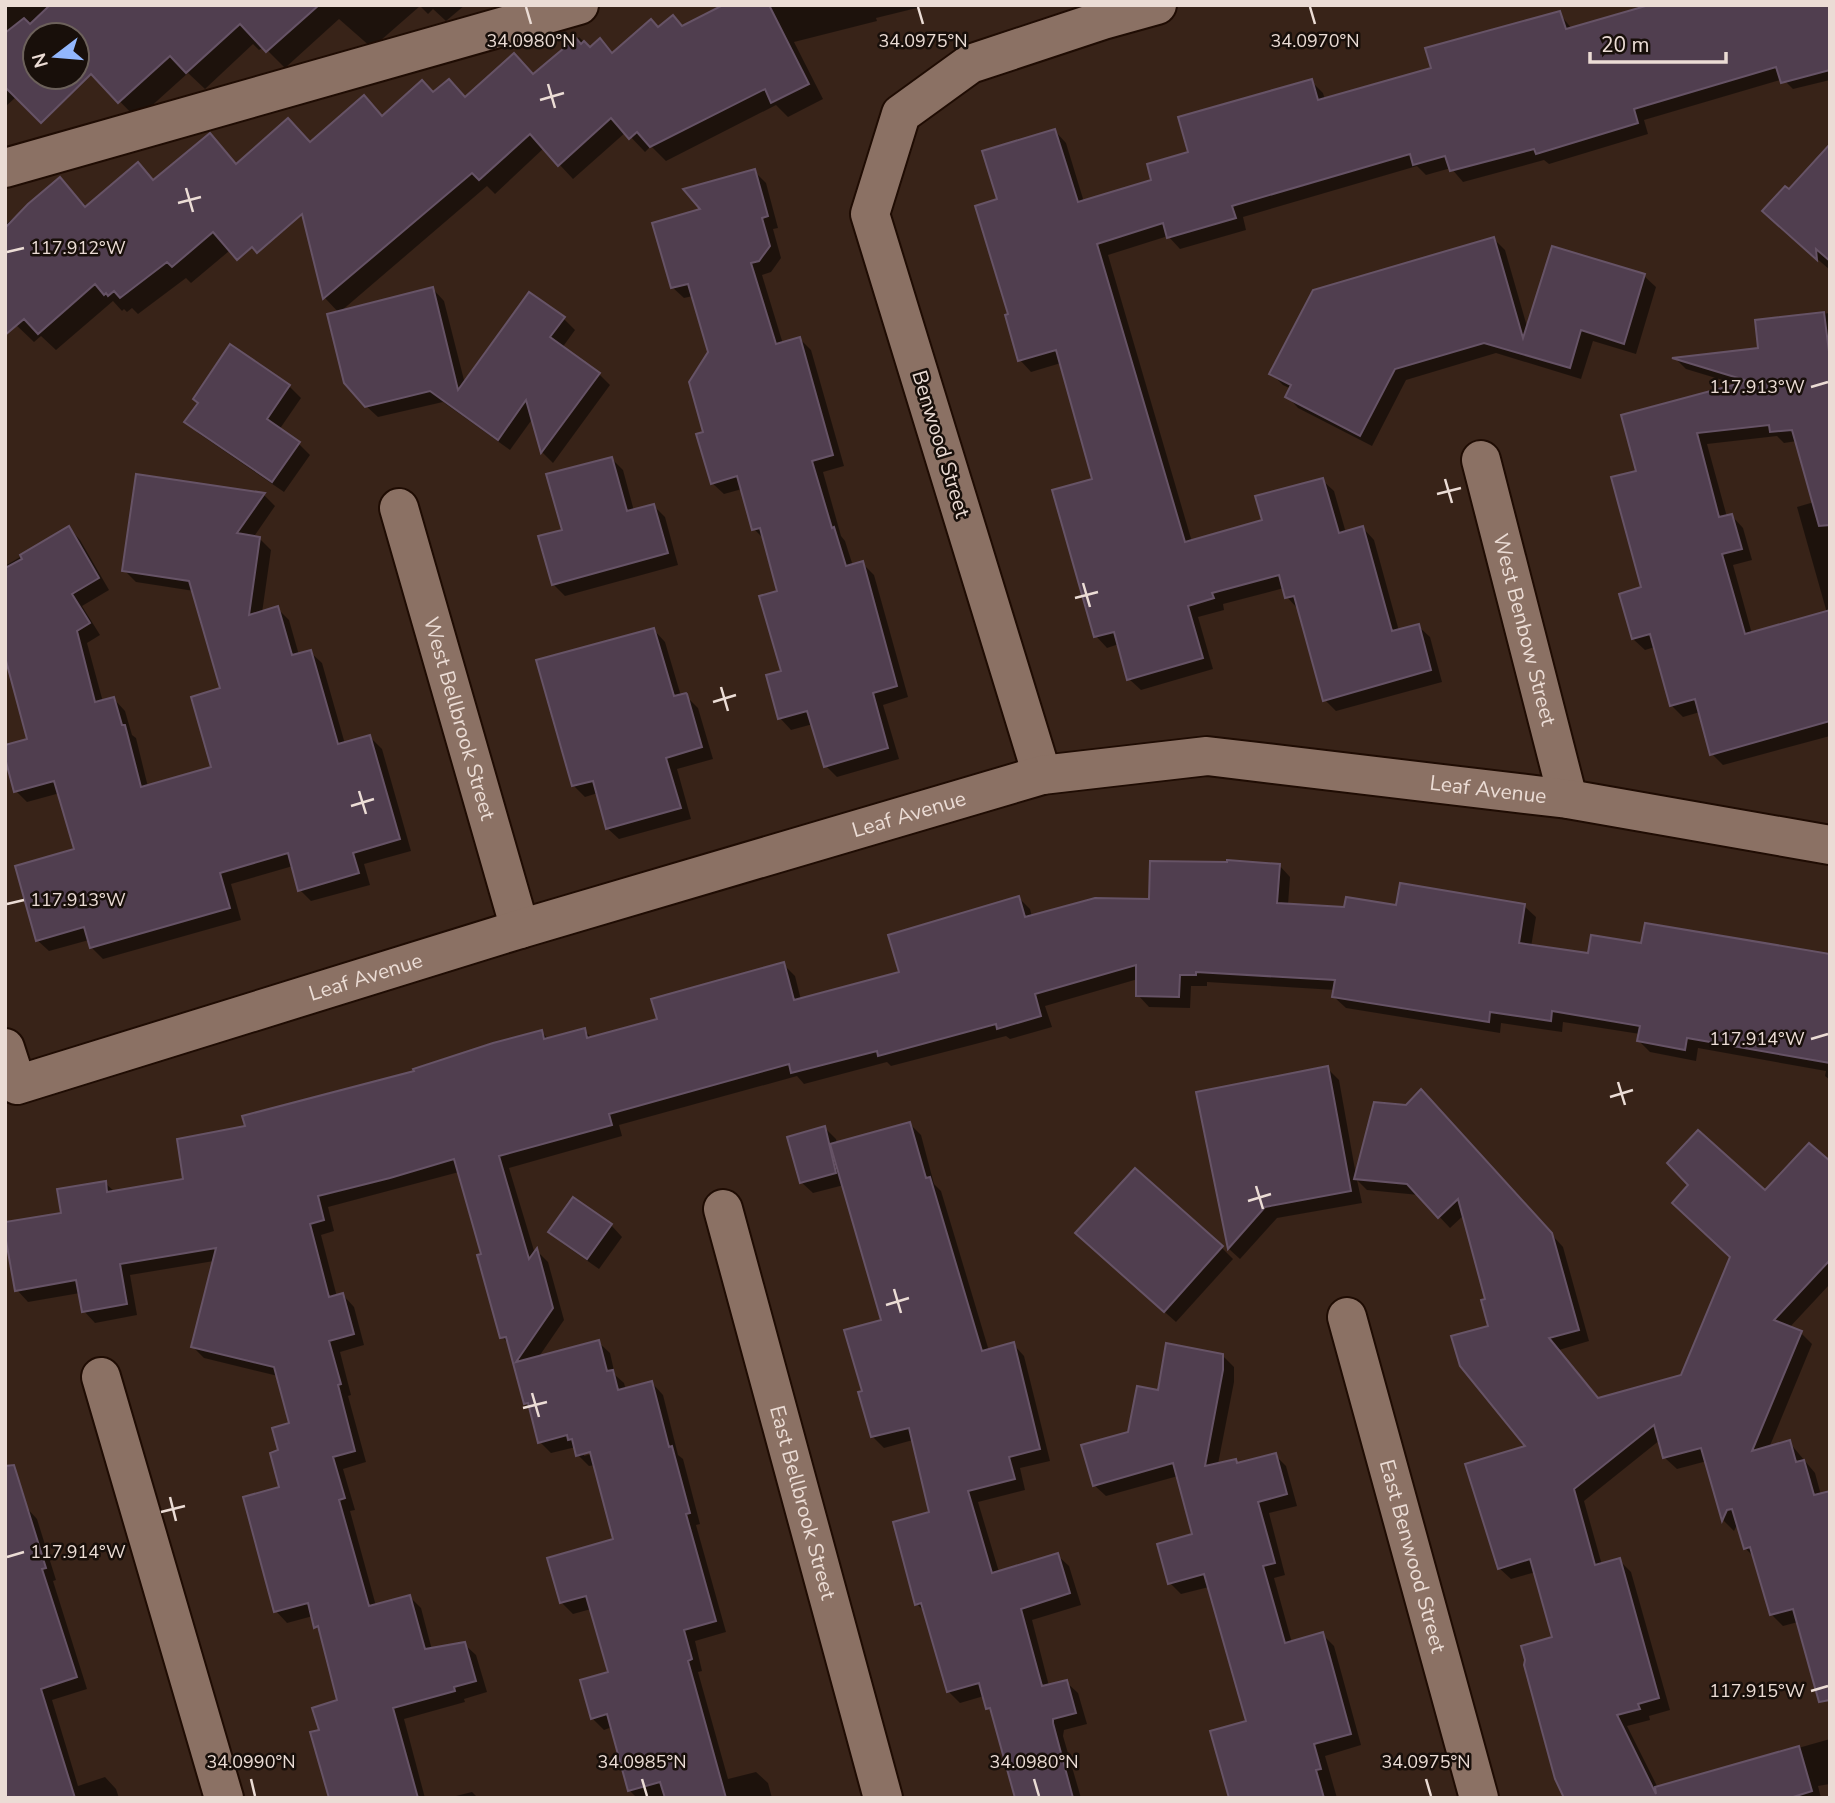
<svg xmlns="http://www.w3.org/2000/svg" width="1835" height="1803" font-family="'Nunito Sans',sans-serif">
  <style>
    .shadow { fill: #0007; fill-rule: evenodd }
    .building { fill: #503e4f; stroke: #665366; stroke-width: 2; fill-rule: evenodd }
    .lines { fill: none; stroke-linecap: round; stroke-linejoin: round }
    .minor-casing { stroke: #1f0c03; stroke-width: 42 }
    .minor { stroke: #8b7164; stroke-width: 38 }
    .ticks { fill: none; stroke: #ebdcd5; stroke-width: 2.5 }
    .labels { text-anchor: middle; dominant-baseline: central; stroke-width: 5; stroke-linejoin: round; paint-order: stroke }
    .street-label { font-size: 21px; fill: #ebdcd5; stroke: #180f0a }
    .ticks-label { font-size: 18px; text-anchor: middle; fill: #ebdcd5; stroke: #180f0a; stroke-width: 5; stroke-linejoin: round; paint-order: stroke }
  </style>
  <rect width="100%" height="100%" fill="#382318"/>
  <g class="shadow">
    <polygon points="5,5 465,5 446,21 433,9 428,14 420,6 372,48 339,19 285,68 264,47 259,50 253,44 205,89 188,73 137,119 97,78 77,42 77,35 35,35 35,77 38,77 5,107"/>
    <polygon points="726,5 929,5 876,18 877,21 794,42 823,99 788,117 776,105 666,161 651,146 645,152 626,132 573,179 544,148 495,194 487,186 340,312 433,289 444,301 465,384 530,294 564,319 575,330 562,348 599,374 610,385 553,463 542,452 533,418 510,450 443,402 378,417 366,406 339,313 325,298 299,195 434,94 465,98 534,76 579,37 591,49 600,40 614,54 659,29 683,27"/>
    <polygon points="1830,5 1830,80 1793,89 1783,79 1644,120 1648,134 1549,164 1544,160 1463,182 1451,168 1426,175 1417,166 1243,217 1246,230 1180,249 1168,236 1108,255 1192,542 1264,521 1322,480 1334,491 1346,533 1363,528 1374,540 1399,631 1418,626 1430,637 1442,682 1336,711 1325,700 1298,609 1287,597 1284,588 1223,604 1224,610 1198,617 1213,669 1141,690 1129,679 1119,644 1107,648 1096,636 1094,480 1061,363 1031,372 1020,360 1010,315 1000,200 1055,131 1066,143 1084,202 1153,181 1190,154 1311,81 1323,93 1325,100 1433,69 1559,13 1572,29"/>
    <polygon points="210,135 253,183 253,231 191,283 186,278 138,314 132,308 127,312 124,309 122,311 113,301 56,350 41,336 34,342 14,323 5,331 5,225 60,179 87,207 138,164 155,181"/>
    <polygon points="1830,146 1830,270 1776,223 1790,192"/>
    <polygon points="754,171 766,183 778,228 773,229 781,258 771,272 762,275 783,344 800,339 811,350 844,466 823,472 841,536 845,541 853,566 862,563 874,575 908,697 883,705 899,759 837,777 826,766 813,724 791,730 780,718 783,672 779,592 765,540 754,529 742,489 724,494 712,483 705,433 709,353 693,296 684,298 672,287 703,210"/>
    <polygon points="1494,239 1505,250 1528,330 1644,276 1656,287 1636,354 1593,341 1581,379 1496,353 1406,380 1372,446 1298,408 1287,396 1291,389 1283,385 1271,373"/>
    <path d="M1830 313V339L1797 376 1830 372V736L1723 765 1712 754 1700 712 1683 717 1671 705 1655 647 1645 650 1633 639 1643 588 1638 472 1739 385 1686 369 1676 359 1760 350 1757 321ZM1777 436 1784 443 1797 441 1814 502 1797 507 1827 613 1752 634 1733 565 1752 560 1743 528 1732 516 1727 517 1707 444Z"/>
    <polygon points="231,346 289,386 301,398 279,430 299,444 310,455 284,492 198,433 187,422"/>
    <polygon points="611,458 623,470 634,511 654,506 665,517 678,565 565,596 553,584 564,531"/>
    <polygon points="138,476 264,495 275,506 253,538 260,539 271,550 262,613 277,608 289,620 299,655 310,652 322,663 345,744 370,737 382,749 411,851 364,864 370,885 311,901 300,890 293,866 231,884 241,920 103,959 91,947 89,940 49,951 37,940 76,850 60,793 27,802 16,791 30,740 5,651 5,566 69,528 80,540 109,590 82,606 100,635 87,643 103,702 114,699 125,711 132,735 136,738 148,787 213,768 222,689 194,591 136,582 124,570"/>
    <polygon points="654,630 665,642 681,696 685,695 698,708 713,759 677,769 691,819 619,839 607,828 598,793 585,797 573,785"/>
    <path d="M1279 865 1290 877 1288 905 1346 909 1524 906 1536 917 1531 947 1590 955 1643 945 1830 956V1080L1825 1076 1826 1071 1698 1048 1696 1061 1650 1052 1639 1041 1640 1034 1563 1022 1562 1032 1501 1023 1500 1033 1346 1008 1334 997 1335 990 1207 982V986H1191L1190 1008 1149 1007 1138 995V979L1045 1006 1052 1027 1010 1039 1006 1036 891 1066 887 1062 804 1084 797 1076 619 1125 622 1136 509 1168 535 1254 537 1251 548 1262 564 1320 538 1358 598 1342 610 1353 615 1375 624 1383 626 1390 652 1383 663 1395 678 1455 683 1459 700 1524 696 1525 726 1632 695 1641 702 1671 698 1672 728 1779 756 1772 768 1783 772 1798H667L666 1795 655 1798H637L629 1790 612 1727 604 1730 592 1718 610 1673 591 1609 573 1614 561 1602 615 1541 595 1465 589 1466 578 1455 576 1447 551 1453 540 1442 532 1409 525 1403 510 1345 502 1337 483 1256 459 1172 328 1207 334 1231 321 1235 337 1297 343 1295 354 1307 364 1345 340 1352 351 1395 348 1396 366 1462 343 1469 355 1510 350 1511 376 1606 410 1597 421 1608 432 1650 464 1644 476 1655 487 1692 464 1699 465 1702 404 1719 425 1798H331L321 1731 340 1702 321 1632 316 1627 313 1616 287 1623 276 1611 281 1488 280 1451 291 1424 278 1376 204 1358 193 1347 214 1261 130 1275 137 1315 95 1323 84 1311 80 1293 28 1302 17 1290 63 1214 105 1183 115 1192 185 1180 247 1128 542 1032 549 1040 584 1030 593 1039 659 1021 783 964 795 976 801 1000 901 973 1019 898 1030 909 1032 917 1150 900ZM584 1452H599L584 1456Z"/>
    <polygon points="1327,1068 1339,1080 1356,1175 1407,1106 1432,1103 1563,1247 1589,1341 1559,1350 1600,1400 1682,1376 1765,1192 1830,1164 1830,1284 1789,1328 1801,1333 1812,1344 1769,1448 1789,1442 1815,1473 1821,1495 1798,1622 1783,1626 1771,1614 1755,1558 1745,1548 1738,1523 1734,1531 1724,1521 1707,1461 1677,1469 1665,1458 1660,1440 1584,1501 1602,1565 1619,1560 1631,1572 1670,1710 1649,1716 1650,1720 1627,1726 1658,1788 1830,1739 1830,1784 1818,1786 1821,1798 1566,1798 1555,1638 1536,1572 1511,1579 1499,1568 1528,1447 1464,1215 1450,1228 1419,1195 1367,1190 1357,1180 1362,1203 1277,1218 1240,1259 1229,1249 1198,1093"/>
    <polygon points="910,1124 921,1135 934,1184 941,1191 989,1351 1013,1344 1024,1356 1050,1461 1020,1468 1025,1490 978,1502 999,1572 1057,1555 1069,1566 1081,1605 1032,1620 1049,1686 1066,1682 1078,1693 1087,1724 1064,1730 1063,1736 1081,1798 1016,1798 993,1713 988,1708 984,1696 960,1703 948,1691 926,1613 917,1604 931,1514 913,1440 884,1448 872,1436 864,1392 883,1321 844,1185 813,1193 801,1182 825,1128 836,1139 837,1144"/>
    <polygon points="611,1225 622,1237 599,1269 562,1243 550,1232"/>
    <polygon points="1089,1245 1222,1248 1233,1259 1176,1322"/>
    <polygon points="1222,1355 1234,1367 1234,1382 1218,1464 1235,1460 1239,1465 1275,1455 1286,1466 1297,1506 1269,1513 1285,1575 1274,1578 1292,1643 1322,1634 1334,1646 1361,1745 1325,1756 1337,1798 1231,1798 1248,1722 1209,1587 1181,1594 1170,1583 1194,1535 1178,1476 1106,1496 1094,1485 1159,1392"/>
    <polygon points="26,1507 37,1519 56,1580 53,1581 87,1689 52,1700 78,1786 105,1777 116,1789 119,1798 5,1798"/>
    <polygon points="472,1792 478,1798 448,1798"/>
  </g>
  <g class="building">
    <path d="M50 5H319L266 52 240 24 186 73 170 56 118 103 91 74 41 123 5 87V33L24 18 30 24ZM35 35H77V77H35Z"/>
    <polygon points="723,5 769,5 809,84 771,103 765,89 650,147 637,132 629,139 611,118 558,166 530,134 479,180 472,173 323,299 302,214 257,253 252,247 237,260 213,232 172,267 167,262 120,298 114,291 108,296 106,293 104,295 95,284 38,334 24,319 5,335 5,228 28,204 60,177 85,207 138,162 153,180 210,133 236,164 288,118 310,142 364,95 382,116 422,80 433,92 449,79 465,97 514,53 533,74 576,38 581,44 584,41 590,47 600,38 612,53 651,19 658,27 673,15 682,26"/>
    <polygon points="1649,5 1830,5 1830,70 1781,83 1776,67 1634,109 1638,123 1536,154 1534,149 1450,171 1445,156 1413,165 1410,154 1232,206 1236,218 1167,238 1163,223 1097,244 1185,542 1262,520 1255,496 1323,478 1339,533 1363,526 1392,631 1419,624 1431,670 1323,701 1294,596 1285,598 1279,575 1212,593 1214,598 1188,606 1203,658 1127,680 1114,632 1094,637 1052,490 1092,479 1056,350 1018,361 1005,315 1008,314 975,206 997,199 982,151 1055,129 1078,202 1151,180 1147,164 1188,152 1178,117 1312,79 1318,100 1431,68 1425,48 1560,11 1566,29"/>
    <polygon points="1830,144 1830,261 1816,249 1817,260 1762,211 1785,186 1789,189"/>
    <polygon points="755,169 768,216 762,218 770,246 759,261 751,263 776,344 800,337 833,455 812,461 832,528 834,527 846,566 863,561 897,686 873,693 888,748 824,767 807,711 778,719 766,675 781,671 759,596 777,591 760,528 752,530 737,476 711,484 696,434 703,432 689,382 708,352 688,284 671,288 652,223 700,209 683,189"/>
    <polygon points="1494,237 1523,338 1552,246 1645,274 1624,344 1581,330 1570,368 1484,343 1395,369 1360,436 1285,397 1291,385 1269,374 1313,290"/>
    <polygon points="433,287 458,390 529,292 565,317 550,337 600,373 541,453 526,400 498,440 430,391 365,407 344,383 327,314"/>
    <polygon points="1824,312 1830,360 1830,525 1819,526 1792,430 1770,432 1769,425 1697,433 1719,517 1732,514 1742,549 1722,554 1745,634 1830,610 1830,721 1710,755 1695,699 1670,706 1650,634 1632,639 1619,594 1641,587 1611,477 1636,471 1621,415 1748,381 1672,358 1758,348 1755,320"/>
    <polygon points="230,344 290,385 267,419 300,442 272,482 184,422 198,403 193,399"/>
    <polygon points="612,457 627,511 654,504 668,553 552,585 538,536 562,530 546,474"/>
    <polygon points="136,474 265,493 237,533 260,537 249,615 278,606 292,655 311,650 338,744 370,735 400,839 353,853 359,873 298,891 288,853 220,873 230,908 90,948 84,927 36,941 15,866 74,849 54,781 14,792 5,758 5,745 27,739 5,657 5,568 22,559 20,555 69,526 99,578 72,594 90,623 77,631 95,702 114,697 122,725 125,725 141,787 211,767 191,697 220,688 189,581 122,571"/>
    <polygon points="654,628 674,696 686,693 687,694 702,747 666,758 681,808 606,829 593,781 572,786 536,660"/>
    <polygon points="1227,860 1280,864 1277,903 1344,907 1346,897 1396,905 1400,883 1525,904 1519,943 1588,953 1591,935 1641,943 1645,923 1830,954 1830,1063 1687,1038 1685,1050 1637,1041 1640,1026 1552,1011 1551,1021 1490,1012 1489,1022 1332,997 1335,980 1196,972 1196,975 1180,975 1179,997 1136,996 1136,965 1035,994 1041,1016 997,1029 996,1024 878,1056 877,1051 791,1073 789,1064 609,1114 612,1125 499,1156 529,1259 537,1248 553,1308 516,1362 599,1340 607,1371 613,1370 618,1390 652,1381 669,1447 672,1446 690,1513 686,1514 716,1621 684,1630 692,1659 688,1661 726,1798 665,1798 660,1782 628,1791 607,1714 591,1719 580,1680 608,1672 586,1596 560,1603 547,1558 613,1539 590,1452 576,1456 572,1439 568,1440 567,1435 538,1443 528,1403 524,1404 506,1337 500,1338 477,1255 481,1254 454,1159 390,1178 318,1196 324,1220 310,1224 329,1297 343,1293 354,1334 329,1341 341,1384 338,1385 355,1451 333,1457 345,1498 339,1500 369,1606 410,1595 425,1649 465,1642 476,1681 454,1687 455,1691 393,1708 418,1798 329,1798 310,1732 319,1730 312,1708 337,1700 318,1626 314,1628 308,1603 274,1612 243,1497 279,1487 270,1453 278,1450 272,1428 289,1423 274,1367 191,1347 216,1248 120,1264 127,1304 82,1312 76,1280 15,1291 5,1235 5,1222 61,1213 57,1189 106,1181 107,1192 183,1179 177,1139 245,1126 242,1116 414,1071 413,1069 493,1043 542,1030 544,1039 585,1028 587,1038 657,1019 651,999 784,962 794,1000 899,972 888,935 1019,896 1025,917 1095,898 1149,899 1150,861 1227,862"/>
    <polygon points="1328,1066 1351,1191 1265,1207 1228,1249 1196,1092"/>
    <polygon points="1421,1089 1552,1233 1579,1330 1549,1338 1598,1398 1681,1375 1730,1257 1672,1203 1688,1185 1667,1163 1698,1130 1765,1190 1809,1143 1830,1161 1830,1260 1774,1320 1802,1331 1752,1451 1790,1440 1796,1462 1804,1460 1814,1495 1830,1491 1830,1700 1819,1702 1793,1609 1770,1615 1750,1547 1744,1549 1732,1509 1727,1510 1722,1521 1701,1448 1663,1458 1654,1425 1574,1489 1595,1565 1620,1558 1659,1698 1638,1704 1640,1709 1617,1715 1656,1794 1655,1787 1799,1746 1812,1791 1790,1798 1564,1798 1555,1779 1524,1665 1525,1660 1521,1646 1552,1637 1530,1559 1498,1569 1465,1464 1525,1446 1460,1366 1451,1336 1488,1326 1481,1300 1485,1299 1458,1199 1438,1218 1407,1184 1354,1179 1374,1102 1406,1105"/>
    <polygon points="910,1122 926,1178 930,1177 982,1351 1014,1342 1040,1449 1009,1457 1015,1479 968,1491 992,1573 1058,1553 1070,1593 1021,1609 1042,1686 1067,1680 1076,1713 1053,1719 1053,1723 1073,1798 1015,1798 990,1708 986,1709 979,1683 947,1692 921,1603 915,1605 893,1522 929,1512 909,1428 871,1437 858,1392 862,1391 844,1330 881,1320 830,1144"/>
    <polygon points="825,1126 836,1173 800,1183 787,1137"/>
    <polygon points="1135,1168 1223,1246 1164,1312 1075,1233"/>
    <polygon points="573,1197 612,1224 587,1259 548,1232"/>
    <polygon points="1166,1343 1223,1354 1223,1370 1205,1466 1236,1459 1237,1463 1276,1453 1287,1494 1258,1502 1275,1563 1263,1566 1285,1643 1323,1632 1351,1734 1314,1744 1321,1769 1316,1770 1324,1798 1229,1798 1210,1731 1246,1721 1204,1574 1168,1584 1157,1544 1192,1534 1173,1463 1093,1486 1081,1445 1128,1432 1137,1386 1158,1390"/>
    <polygon points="14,1465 46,1568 42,1569 77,1677 41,1689 75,1798 5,1798 5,1466"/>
  </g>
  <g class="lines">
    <g class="minor-casing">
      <g id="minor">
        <polyline points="5,168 579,5"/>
        <path id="s1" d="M1481 460 1568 799"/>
        <path id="s2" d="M399 508 520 929"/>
        <polyline points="1042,775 870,214 901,114 970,64 1103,20 1157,5"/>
        <path id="s3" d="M5 1048 17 1085 520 929 1042 775 1207 756 1568 799 1830 845"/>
        <path id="s4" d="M723 1209 883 1798"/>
        <path id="s5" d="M1347 1317 1479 1798"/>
        <polyline points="101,1377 224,1798"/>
      </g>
    </g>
    <use href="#minor" class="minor"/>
  </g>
  <path class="ticks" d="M526 7 531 24M918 7 923 24M1310 7 1315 24M548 84 555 108M540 100 564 93M186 188 193 212M178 203 201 197M7 252 24 248M1811 387 1828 382M1445 479 1452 503M1437 494 1461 488M1083 583 1090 607M1075 598 1098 592M721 687 728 711M713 702 736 695M359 791 366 814M351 806 374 799M7 904 24 900M1811 1039 1828 1034M1618 1082 1625 1105M1610 1097 1633 1090M1256 1186 1263 1209M1248 1201 1271 1194M894 1289 901 1313M886 1305 909 1298M532 1393 539 1417M523 1408 547 1402M170 1497 176 1521M161 1512 185 1506M7 1557 24 1552M1811 1691 1828 1686M251 1779 255 1796M642 1779 647 1796M1034 1779 1039 1796M1426 1779 1431 1796"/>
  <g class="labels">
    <g class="street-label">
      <text transform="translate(941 444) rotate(73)">Benwood Street</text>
      <text stroke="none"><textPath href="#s1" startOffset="175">West Benbow Street</textPath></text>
      <text stroke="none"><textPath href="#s2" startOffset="219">West Bellbrook Street</textPath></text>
      <text stroke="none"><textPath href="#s3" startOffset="1559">Leaf Avenue</textPath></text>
      <text stroke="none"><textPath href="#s3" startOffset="971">Leaf Avenue</textPath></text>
      <text stroke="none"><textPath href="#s3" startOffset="404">Leaf Avenue</textPath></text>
      <text stroke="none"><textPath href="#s4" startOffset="304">East Bellbrook Street</textPath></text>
      <text stroke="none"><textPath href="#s5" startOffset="248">East Benwood Street</textPath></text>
    </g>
  </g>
  <g class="ticks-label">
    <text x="531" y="47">34.0980°N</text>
    <text x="923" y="47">34.0975°N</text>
    <text x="1315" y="47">34.0970°N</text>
    <text x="78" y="254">117.912°W</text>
    <text x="1757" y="393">117.913°W</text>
    <text x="78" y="906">117.913°W</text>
    <text x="1757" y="1045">117.914°W</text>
    <text x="78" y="1558">117.914°W</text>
    <text x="1757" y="1697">117.915°W</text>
    <text x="251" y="1768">34.0990°N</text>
    <text x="642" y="1768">34.0985°N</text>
    <text x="1034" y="1768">34.0980°N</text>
    <text x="1426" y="1768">34.0975°N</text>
  </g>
  <rect width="1835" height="1803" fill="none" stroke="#ebdcd5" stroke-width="14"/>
  <g transform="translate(56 56) rotate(254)"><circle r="33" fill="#180f0a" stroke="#6c615b" stroke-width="2"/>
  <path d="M0-5L12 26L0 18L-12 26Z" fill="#92b7fd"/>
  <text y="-10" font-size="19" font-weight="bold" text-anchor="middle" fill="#ebdcd5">N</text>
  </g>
  <path d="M1590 52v10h136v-10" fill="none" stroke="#ebdcd5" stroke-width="3.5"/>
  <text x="1601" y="52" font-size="21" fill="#ebdcd5" stroke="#180f0a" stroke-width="5" paint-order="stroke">20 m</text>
</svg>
